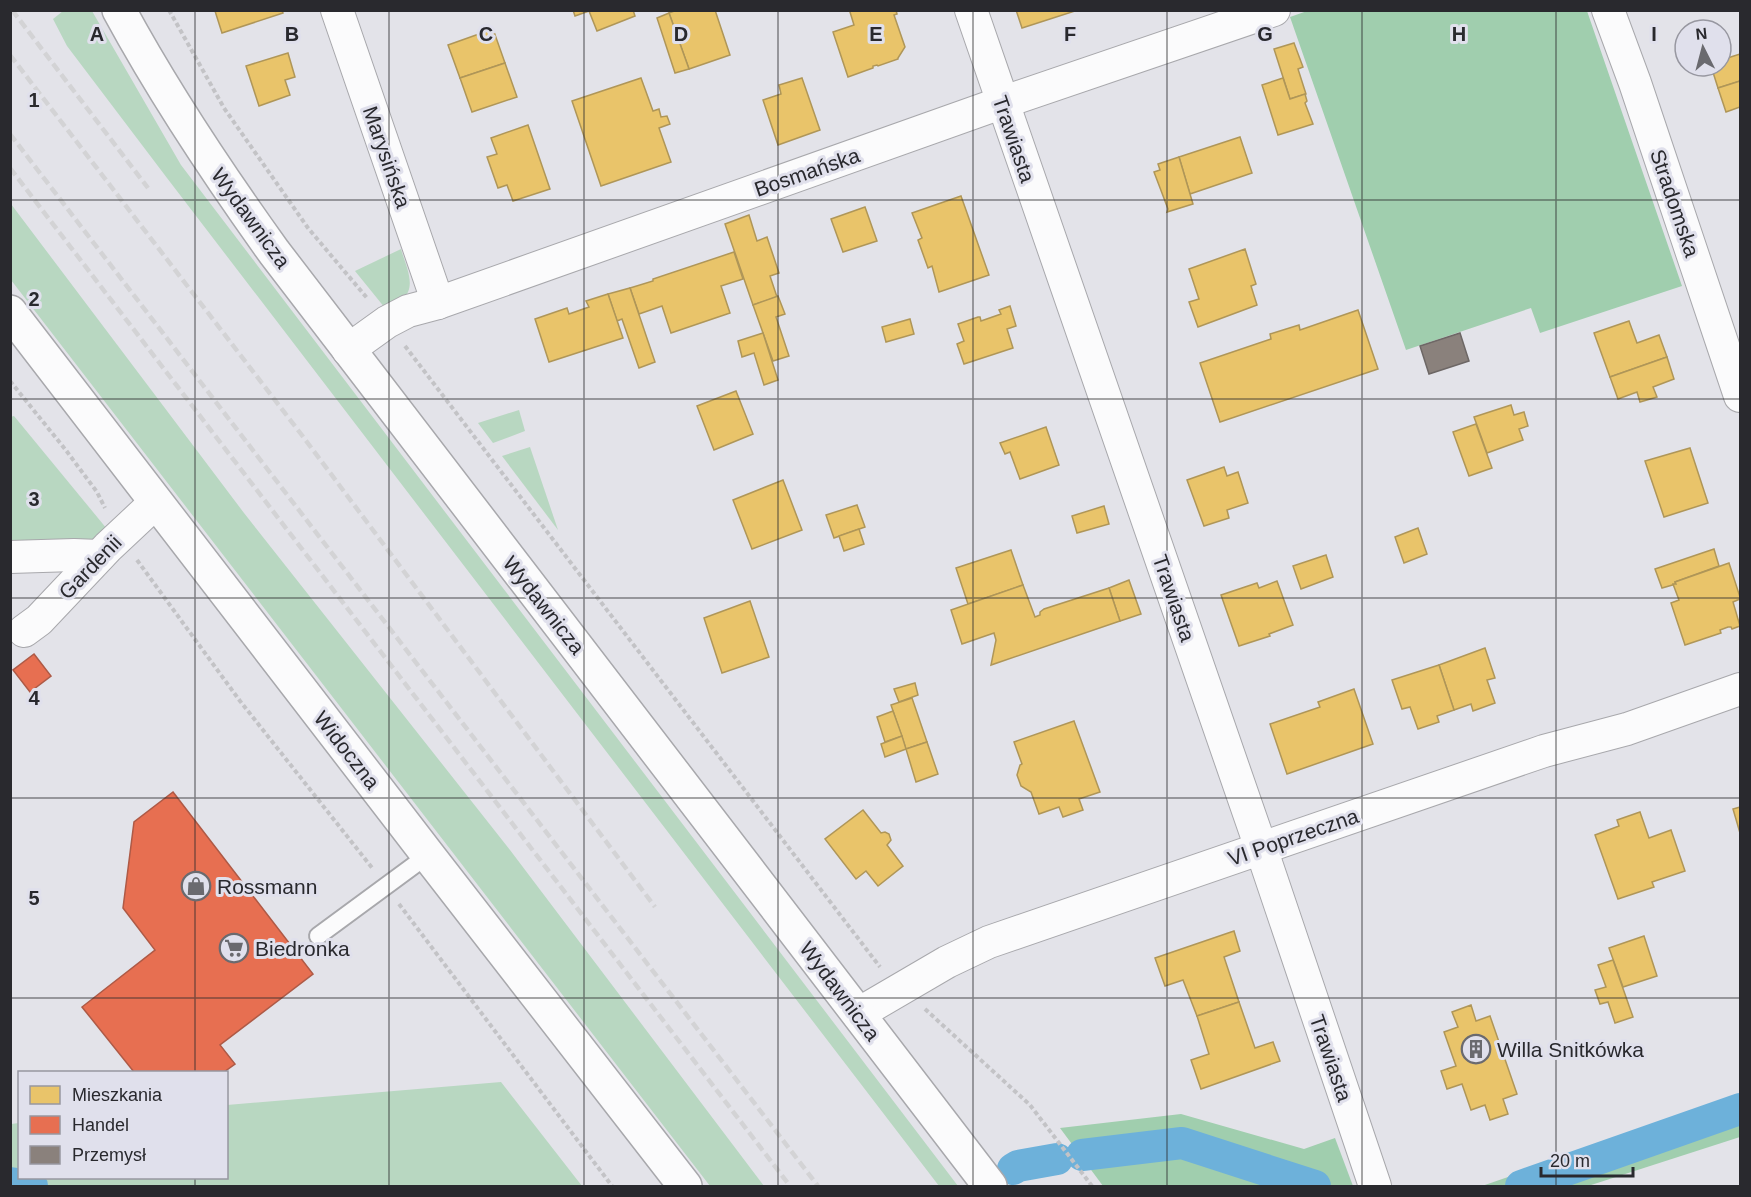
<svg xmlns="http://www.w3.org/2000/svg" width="1751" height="1197" font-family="Arial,sans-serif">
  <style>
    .green { fill: #b8d7c1 }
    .forest { fill: #a0ceae }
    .homes { fill: #e9c46a; stroke: #af9658; stroke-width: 1.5 }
    .shops { fill: #e76f51; stroke: #ae5a46; stroke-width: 1.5 }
    .industry { fill: #8a817c; stroke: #6d6765; stroke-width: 1.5 }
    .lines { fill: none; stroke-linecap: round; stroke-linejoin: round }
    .canal { stroke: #6db1da; stroke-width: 32 }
    .service-casing { stroke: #a8a8ac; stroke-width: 20 }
    .minor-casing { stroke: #a8a8ac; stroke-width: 34 }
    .secondary-casing { stroke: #a8a8ac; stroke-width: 36 }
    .path { stroke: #c3c3c6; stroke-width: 4; stroke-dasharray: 4.5 3; stroke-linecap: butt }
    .service { stroke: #fbfbfc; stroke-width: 16 }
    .minor { stroke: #fbfbfc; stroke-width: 32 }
    .secondary { stroke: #fbfbfc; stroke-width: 33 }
    .rail { stroke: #d3d3d5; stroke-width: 4.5; stroke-dasharray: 9 4.5; stroke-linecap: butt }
    .grid { fill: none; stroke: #29292e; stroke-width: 1.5; stroke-opacity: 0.55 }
    .labels { text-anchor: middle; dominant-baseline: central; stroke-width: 6; stroke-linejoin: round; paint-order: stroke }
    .street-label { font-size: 21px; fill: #29292e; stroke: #e0e0ec }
    .poi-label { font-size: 21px; fill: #29292e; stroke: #e0e0ec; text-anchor: start }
    .grid-label { font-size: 20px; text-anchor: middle; font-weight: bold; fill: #29292e; stroke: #e0e0ec; stroke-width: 6; stroke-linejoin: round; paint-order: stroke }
  </style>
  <rect width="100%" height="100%" fill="#e3e3e9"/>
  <g class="green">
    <polygon points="63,11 92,11 181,165 958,1186 939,1186 167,178 67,46 53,19"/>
    <polygon points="11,204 244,513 510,850 764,1186 710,1186 11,280"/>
    <path d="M401 249C405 264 418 288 402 299 397 303 391 305 385 308L355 271Z"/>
    <polygon points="519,410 525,431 493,443 478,423"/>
    <polygon points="14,416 107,529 95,540 11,545 10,417"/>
    <polygon points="530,447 558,530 502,456"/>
    <polygon points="501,1082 582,1186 11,1186 11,1124 19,1123 20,1178 226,1178 227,1105"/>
  </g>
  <g class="forest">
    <polygon points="1310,10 1587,11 1682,286 1540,333 1531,308 1406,350 1290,17"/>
    <polygon points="1740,1096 1740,1137 1588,1186 1482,1186"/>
    <polygon points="1181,1114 1304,1149 1335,1138 1353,1186 1103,1186 1060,1128"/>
  </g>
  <g class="homes">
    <polygon points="282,10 283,13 222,33 215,11"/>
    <polygon points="573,10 633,10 635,16 597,31 589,11 575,16"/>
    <polygon points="677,10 715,10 730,55 689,69 669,13"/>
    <polygon points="853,10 896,10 897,14 894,15 905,47 898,58 898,59 878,66 877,65 873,66 873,68 848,77 833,32 854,25 850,12"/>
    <polygon points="1016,10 1075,10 1075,11 1022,28"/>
    <polygon points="669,13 689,69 675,73 657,18"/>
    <polygon points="493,29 505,63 460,78 448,45"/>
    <polygon points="1294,43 1303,67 1298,69 1306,94 1290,99 1274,49"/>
    <polygon points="288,53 295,77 285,80 290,95 259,106 246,66"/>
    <polygon points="1740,54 1740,81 1718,88 1711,66 1721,66 1721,60"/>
    <polygon points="505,63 517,97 472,112 460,78"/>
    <polygon points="641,78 653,111 659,109 661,117 667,116 670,124 659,128 671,162 601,186 572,101"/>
    <polygon points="802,78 820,130 778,145 763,100 781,94 779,85"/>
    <polygon points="1283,78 1290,99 1305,94 1307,101 1305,103 1313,124 1278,135 1262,85"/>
    <polygon points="1740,81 1740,107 1726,112 1718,88"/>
    <polygon points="528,125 550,189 513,201 507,185 498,188 487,157 497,154 491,138"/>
    <polygon points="1240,137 1252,173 1190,194 1179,157"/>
    <polygon points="1179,157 1193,204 1167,212 1168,209 1154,172 1160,170 1158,164"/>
    <polygon points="961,196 989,275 939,292 932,266 928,268 918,240 922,238 912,213"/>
    <polygon points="865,207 877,241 843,252 831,219"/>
    <polygon points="749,215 757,241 767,237 779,273 770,276 777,297 753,305 725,224"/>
    <polygon points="1245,249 1256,284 1251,286 1257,305 1198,327 1189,302 1199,299 1189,269"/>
    <polygon points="734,252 743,279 721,286 730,313 671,333 662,306 639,314 630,288 653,281 653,279"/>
    <polygon points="630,288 655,362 639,368 622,319 617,321 608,294"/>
    <polygon points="608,294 623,338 549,362 535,319 567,308 569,314 589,307 586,301"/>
    <polygon points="778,296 785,314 776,317 789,356 773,361 753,305"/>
    <polygon points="1010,306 1016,326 1007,329 1013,348 964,364 957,344 964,341 958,324 978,317 980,317 981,321 1001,314 999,310"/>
    <polygon points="1358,310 1378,369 1220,422 1200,363 1271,339 1270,334 1299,325 1300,330"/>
    <polygon points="910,319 914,334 886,342 882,327"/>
    <polygon points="1629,321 1637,343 1659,335 1667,357 1610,377 1594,333"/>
    <polygon points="763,333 778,380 764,385 754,353 742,357 738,341"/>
    <polygon points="1667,357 1674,379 1653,387 1657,397 1640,402 1637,392 1618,399 1610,377"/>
    <polygon points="736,391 753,434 714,450 697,406"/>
    <polygon points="1511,405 1514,415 1524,412 1528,426 1519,429 1523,440 1487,453 1474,417"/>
    <polygon points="1476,424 1492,468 1469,476 1453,432"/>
    <polygon points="1046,427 1059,465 1020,479 1010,452 1005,454 1000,443"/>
    <polygon points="1690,448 1708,503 1664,517 1645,461"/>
    <polygon points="1224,467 1227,476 1238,472 1248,503 1227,510 1229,518 1204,526 1187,480"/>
    <polygon points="783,480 802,530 752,549 733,500"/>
    <polygon points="857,505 865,527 834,538 826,515"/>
    <polygon points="1104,506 1109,524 1077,533 1072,516"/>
    <polygon points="1418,528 1427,554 1404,563 1395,537"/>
    <polygon points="859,529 864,544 844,551 839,536"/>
    <polygon points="1714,549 1719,566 1675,582 1676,584 1662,588 1655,569"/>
    <polygon points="1011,550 1023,585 968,604 956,568"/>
    <polygon points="1326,555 1333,577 1301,589 1293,566"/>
    <polygon points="1729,563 1740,597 1740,599 1733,602 1740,626 1732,629 1731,627 1728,627 1720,630 1721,633 1685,645 1671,603 1679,600 1673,584 1676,584 1675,582"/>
    <polygon points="1129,580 1141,614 1120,621 1109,588"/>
    <polygon points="1277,581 1293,625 1269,634 1270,636 1239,646 1221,595 1257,583 1259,588"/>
    <polygon points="1023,585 1035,617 1040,615 1040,612 1044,609 1109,588 1120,621 991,665 996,640 994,633 962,644 951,610"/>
    <polygon points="750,601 769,657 722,673 704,618"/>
    <polygon points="1485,648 1495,678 1487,680 1495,703 1473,711 1471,704 1454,710 1439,665"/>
    <polygon points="1439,665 1454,710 1437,716 1439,722 1418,729 1410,707 1402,709 1392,680"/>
    <polygon points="915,683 918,695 899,702 894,689"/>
    <polygon points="1354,689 1373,744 1287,774 1270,724 1320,707 1318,702"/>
    <polygon points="912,698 927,742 906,749 891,705"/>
    <polygon points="893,711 902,736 885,742 877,717"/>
    <polygon points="1074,721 1100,792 1079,799 1083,810 1063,817 1059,807 1039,814 1031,792 1021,786 1017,775 1020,765 1022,764 1014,742"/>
    <polygon points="902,736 906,749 885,757 881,744"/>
    <polygon points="927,742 938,774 916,782 906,749"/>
    <polygon points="1740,807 1740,833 1733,809"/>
    <polygon points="863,810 881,833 885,832 889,834 891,840 887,845 903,866 878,886 866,871 856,879 825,839"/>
    <polygon points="1640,812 1649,838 1671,830 1685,871 1652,882 1654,887 1618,899 1595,835 1619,826 1617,820"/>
    <polygon points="1234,931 1240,951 1224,957 1239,1002 1197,1016 1183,980 1165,986 1155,958"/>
    <polygon points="1644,936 1657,976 1623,987 1609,948"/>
    <polygon points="1613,960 1633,1017 1615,1023 1608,1002 1600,1004 1595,990 1606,987 1598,965"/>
    <polygon points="1239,1002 1255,1048 1273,1042 1280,1061 1201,1089 1191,1060 1209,1054 1197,1016"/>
    <polygon points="1471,1005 1476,1021 1490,1016 1517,1094 1503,1099 1508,1114 1490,1120 1485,1105 1471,1110 1462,1084 1447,1089 1441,1071 1456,1066 1444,1032 1458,1027 1452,1012"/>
  </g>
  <g class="shops">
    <polygon points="34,654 51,676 30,692 13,670"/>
    <polygon points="173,792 313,974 220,1045 235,1064 224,1072 134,1072 82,1007 155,950 123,908 134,822"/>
  </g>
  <polygon class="industry" points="1460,333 1469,361 1429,374 1420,346"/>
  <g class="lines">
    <g class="canal">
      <polyline points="1082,1155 1182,1143 1315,1186"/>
      <polyline points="1013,1169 1018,1166 1057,1159"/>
      <polyline points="10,1183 32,1186"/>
      <polyline points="1521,1186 1740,1109"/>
    </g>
    <g class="service-casing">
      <polyline id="service" points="318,936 428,855"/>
    </g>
    <g class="minor-casing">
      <g id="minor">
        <polyline points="337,10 438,303"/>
        <polyline points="971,10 1261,848 1375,1186"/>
        <polyline points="1608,10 1635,83 1740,396"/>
        <polyline points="348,350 387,322 408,311 438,303 1001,103 1274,10"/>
        <polyline points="10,557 74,555 99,556"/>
        <polyline points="24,631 39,620 108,547 156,502"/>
        <polyline points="858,1014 947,962 989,942 1544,751 1627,729 1740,689"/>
      </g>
    </g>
    <g class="secondary-casing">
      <g id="secondary">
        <path d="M119 10C165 95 218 174 274 252L990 1186"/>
        <polyline points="10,312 428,855 685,1186"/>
      </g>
    </g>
    <g class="path">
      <polyline points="169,10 224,108 308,228 367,298"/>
      <polyline points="405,346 880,967"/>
      <polyline points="10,381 65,449 97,492 105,508"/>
      <polyline points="137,560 240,701 373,869"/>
      <polyline points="399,904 612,1186"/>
      <polyline points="925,1009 1030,1105 1092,1186"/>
    </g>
    <use href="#service" class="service"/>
    <use href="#minor" class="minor"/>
    <use href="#secondary" class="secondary"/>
    <g class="rail">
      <polyline points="12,10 148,188"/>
      <polyline points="10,55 301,434 655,907"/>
      <polyline points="10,134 818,1186"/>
      <polyline points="10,168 790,1186"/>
    </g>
  </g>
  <path class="grid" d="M195 10V1072M389 10V1186M584 10V1186M778 10V1186M973 10V1186M1167 10V1186M1362 10V1186M1556 10V1186M10 200H1740M10 399H1740M10 598H1740M10 798H1740M10 998H1740M195 1178V1186"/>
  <defs>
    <g id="shop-ring" transform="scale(1.5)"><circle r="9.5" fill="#e0e0ec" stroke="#6a6a6f" stroke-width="1.5"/><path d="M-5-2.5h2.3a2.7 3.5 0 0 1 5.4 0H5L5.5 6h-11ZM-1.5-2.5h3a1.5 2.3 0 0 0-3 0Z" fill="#6a6a6f"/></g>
    <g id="supermarket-ring" transform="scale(1.5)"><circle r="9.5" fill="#e0e0ec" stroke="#6a6a6f" stroke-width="1.5"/><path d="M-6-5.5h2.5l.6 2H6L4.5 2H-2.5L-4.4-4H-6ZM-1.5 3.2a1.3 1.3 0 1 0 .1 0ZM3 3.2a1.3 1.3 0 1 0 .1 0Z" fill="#6a6a6f"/></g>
    <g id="building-ring" transform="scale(1.5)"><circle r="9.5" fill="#e0e0ec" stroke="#6a6a6f" stroke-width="1.5"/><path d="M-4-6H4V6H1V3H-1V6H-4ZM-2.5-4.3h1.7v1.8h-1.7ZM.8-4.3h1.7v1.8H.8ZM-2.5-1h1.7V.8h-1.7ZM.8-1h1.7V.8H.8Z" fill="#6a6a6f"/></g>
  </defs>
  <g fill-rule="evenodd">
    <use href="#shop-ring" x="196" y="886"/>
    <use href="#supermarket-ring" x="234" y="948"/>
    <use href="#building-ring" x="1476" y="1049"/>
  </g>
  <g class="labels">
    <g class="street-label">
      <text transform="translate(1014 139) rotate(71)">Trawiasta</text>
      <text transform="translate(387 157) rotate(71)">Marysińska</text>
      <text transform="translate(807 172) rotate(-19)">Bosmańska</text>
      <text transform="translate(1675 203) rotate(71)">Stradomska</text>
      <text transform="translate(251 218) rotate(54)">Wydawnicza</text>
      <text transform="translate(90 567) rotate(-46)">Gardenii</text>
      <text transform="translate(1174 598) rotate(71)">Trawiasta</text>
      <text transform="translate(544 605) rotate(52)">Wydawnicza</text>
      <text transform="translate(347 750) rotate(52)">Widoczna</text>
      <text transform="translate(1293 837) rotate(-19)">VI Poprzeczna</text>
      <text transform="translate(840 991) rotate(53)">Wydawnicza</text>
      <text transform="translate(1331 1058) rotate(71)">Trawiasta</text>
    </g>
    <g class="poi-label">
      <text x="217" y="886">Rossmann</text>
      <text x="255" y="948">Biedronka</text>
      <text x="1497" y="1049">Willa Snitkówka</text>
    </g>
  </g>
  <g class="grid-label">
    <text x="97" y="41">A</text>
    <text x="292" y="41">B</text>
    <text x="486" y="41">C</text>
    <text x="681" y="41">D</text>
    <text x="876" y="41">E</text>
    <text x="1070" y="41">F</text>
    <text x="1265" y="41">G</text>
    <text x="1459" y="41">H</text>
    <text x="1654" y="41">I</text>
    <text x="34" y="107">1</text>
    <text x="34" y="306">2</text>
    <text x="34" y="506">3</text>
    <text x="34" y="705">4</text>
    <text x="34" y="905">5</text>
  </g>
  <rect width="1751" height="1197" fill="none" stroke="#29292e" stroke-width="24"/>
  <rect x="18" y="1071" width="210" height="108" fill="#e0e0ec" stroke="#9797a0" stroke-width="1.5"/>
  <rect x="30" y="1086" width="30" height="18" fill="#e9c46a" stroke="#9797a0" stroke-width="1.5"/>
  <text x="72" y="1101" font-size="18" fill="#29292e">Mieszkania</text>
  <rect x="30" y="1116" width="30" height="18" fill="#e76f51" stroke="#9797a0" stroke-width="1.5"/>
  <text x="72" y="1131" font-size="18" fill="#29292e">Handel</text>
  <rect x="30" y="1146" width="30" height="18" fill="#8a817c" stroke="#9797a0" stroke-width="1.5"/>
  <text x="72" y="1161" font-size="18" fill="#29292e">Przemysł</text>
  <g transform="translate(1703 48) rotate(354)"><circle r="28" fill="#e0e0ec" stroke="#9797a0" stroke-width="1.5"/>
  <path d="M0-4.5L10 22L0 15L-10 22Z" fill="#6a6a6f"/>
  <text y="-9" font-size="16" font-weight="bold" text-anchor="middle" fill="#29292e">N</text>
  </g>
  <path d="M1541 1167v9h92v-9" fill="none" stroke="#29292e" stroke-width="3"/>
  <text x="1550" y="1167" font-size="18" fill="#29292e" stroke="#e0e0ec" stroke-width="4.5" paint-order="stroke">20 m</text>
</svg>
